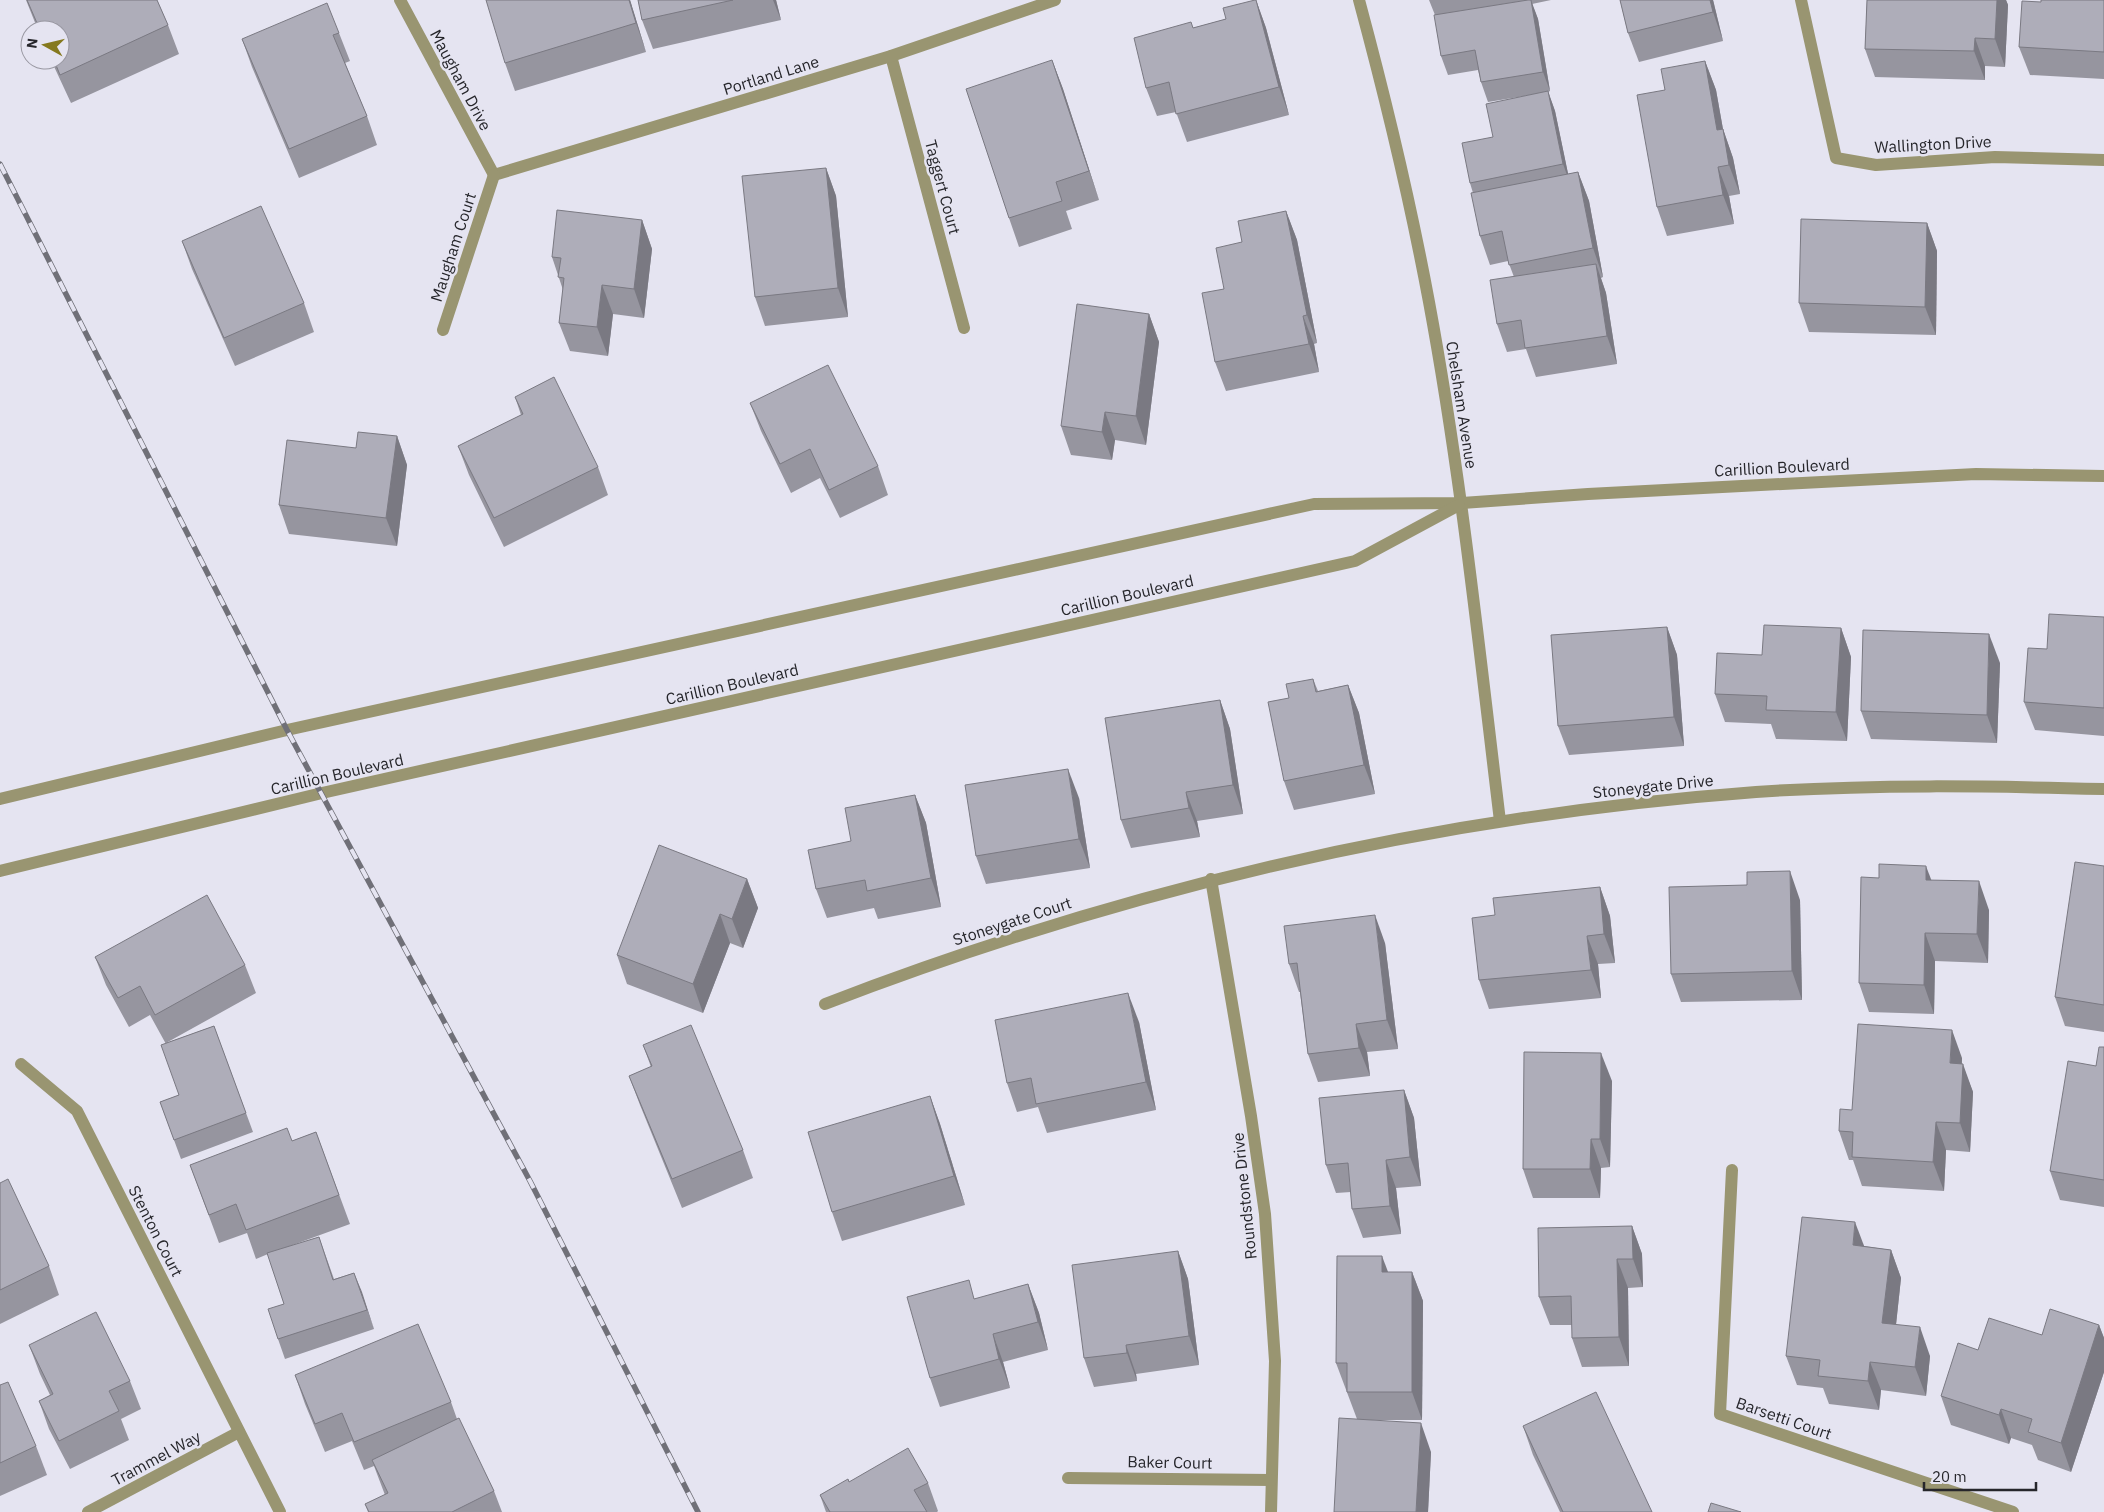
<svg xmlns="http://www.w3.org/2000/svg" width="2104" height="1512" font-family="'IBM Plex Sans',sans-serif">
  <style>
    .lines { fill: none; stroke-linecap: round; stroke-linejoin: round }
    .minor { stroke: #999571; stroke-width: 12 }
    .rail-casing { stroke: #707078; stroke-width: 5.5 }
    .rail { stroke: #e5e4f1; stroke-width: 4; stroke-dasharray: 11; stroke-linecap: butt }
    .wall { fill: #96959f }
    .shaded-wall { fill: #7a7982 }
    .building { fill: #aeadb9; stroke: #7a7982 }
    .labels { text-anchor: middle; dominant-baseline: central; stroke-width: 5; stroke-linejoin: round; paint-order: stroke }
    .street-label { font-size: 16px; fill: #26262b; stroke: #e5e4f1 }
  </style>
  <rect width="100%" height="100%" fill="#e5e4f1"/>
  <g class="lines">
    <g class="minor">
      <polyline points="400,0 494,175"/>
      <path d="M1359 0C1386 100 1410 200 1429 302 1461 474 1479 648 1500 821"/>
      <polyline points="1801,0 1836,158 1876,165 1995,157 2104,160"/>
      <polyline points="891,56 964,328"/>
      <polyline points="494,175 891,56 1055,0"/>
      <polyline points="443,330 494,175"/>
      <polyline points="0,799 287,730 1314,504 1462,503 1588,494 1976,474 2104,476"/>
      <polyline points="0,871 322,793 1355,561 1459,505"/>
      <polyline points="1211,879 1251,1116 1265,1214 1275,1361 1271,1512"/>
      <path d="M825 1004C1126 888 1434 816 1756 792 1872 784 1988 786 2104 789"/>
      <polyline points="21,1064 77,1111 280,1512"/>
      <polyline points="1732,1170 1720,1414 2013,1512"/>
      <polyline points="1068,1478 1271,1480"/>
      <polyline points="88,1512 239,1432"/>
    </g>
    <g class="rail-casing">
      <polyline id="rail" points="0,164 287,730 530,1181 698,1512"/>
    </g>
    <use href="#rail" class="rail"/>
  </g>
  <g class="wall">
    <polygon points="26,0 157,0 168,25 179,54 71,103 51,60 60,60 60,30 38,30"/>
    <polygon points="630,0 646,52 515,91 505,63"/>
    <polygon points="638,0 776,0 781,20 653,49 642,20"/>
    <polygon points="1256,0 1266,28 1289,115 1187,142 1176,112 1157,116 1146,88 1193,28 1226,19"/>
    <polygon points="1429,0 1551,0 1532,4 1538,19 1550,91 1548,92 1555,111 1568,174 1578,172 1589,201 1603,277 1601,278 1606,293 1617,364 1536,377 1526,349 1507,352 1497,324 1514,277 1508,261 1490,265 1480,236 1473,193 1470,183 1493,137 1536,94 1488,102 1481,82 1478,70 1448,75 1441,56 1435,15"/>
    <polygon points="1620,0 1713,0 1723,41 1639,62 1628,33"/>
    <polygon points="1867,0 2006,0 2008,5 2005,67 1985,66 1985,80 1875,77 1865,49"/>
    <polygon points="2104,0 2104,79 2030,75 2019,47"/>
    <polygon points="339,33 350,61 345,63 367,116 377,145 299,178 252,67 242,39"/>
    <polygon points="1052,60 1063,89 1099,200 1066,211 1072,229 1019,247 1009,218"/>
    <polygon points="1705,61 1716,90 1723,129 1733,158 1740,194 1729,196 1734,224 1667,236 1657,207 1665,90"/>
    <polygon points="826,168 836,196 848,317 765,326 755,297"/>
    <polygon points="1286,211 1297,240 1317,343 1314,344 1319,372 1226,391 1215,362 1224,289 1242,242"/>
    <polygon points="642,220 652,249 644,318 613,314 608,356 570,351 559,323 563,290 552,257"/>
    <polygon points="1927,223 1937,251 1936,335 1809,332 1799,303"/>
    <polygon points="182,241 304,303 314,332 235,366 192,269"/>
    <polygon points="1149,314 1159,342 1146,445 1115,440 1112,460 1071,455 1061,426"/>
    <polygon points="515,397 598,467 608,495 504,547 469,475 458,446 521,415"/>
    <polygon points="750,403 878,466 888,495 840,518 820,478 791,493 761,431"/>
    <polygon points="397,436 407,465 397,546 289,534 279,505 356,448"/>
    <polygon points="2104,617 2104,736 2035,730 2024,702 2047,649"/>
    <polygon points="1667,627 1677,655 1684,746 1569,755 1558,726"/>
    <polygon points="1841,628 1851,657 1847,741 1776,739 1771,724 1725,722 1715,694 1762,655"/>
    <polygon points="2000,663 1997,743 1871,739 1861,711"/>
    <polygon points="1313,679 1318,691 1348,685 1359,713 1375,794 1294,810 1284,781 1289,698"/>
    <polygon points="1220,700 1230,729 1243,814 1197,821 1200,837 1131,848 1121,820"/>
    <polygon points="915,795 926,823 941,907 878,919 874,908 827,918 816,889 851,841"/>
    <polygon points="1079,798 1090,868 986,884 976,856"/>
    <polygon points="2104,866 2104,1032 2065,1026 2055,997"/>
    <polygon points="747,879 758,908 743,948 730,943 703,1013 627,984 617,955"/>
    <polygon points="1931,880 1989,910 1988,963 1935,961 1934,1014 1869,1012 1859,983"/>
    <polygon points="1600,887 1610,916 1615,963 1598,964 1601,998 1489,1009 1479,980 1495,915"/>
    <polygon points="1800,900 1802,1000 1681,1002 1671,974"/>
    <polygon points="1385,943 1398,1049 1367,1052 1370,1076 1318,1082 1308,1054 1300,992 1299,992 1289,964"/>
    <polygon points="95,957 245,965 256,993 166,1043 214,1026 253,1132 181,1159 160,1102 179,1095 166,1044 150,1015 129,1027 106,985"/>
    <polygon points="1139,1022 1156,1110 1047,1133 1038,1107 1017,1112 1007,1083"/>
    <polygon points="643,1045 743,1150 753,1178 682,1208 640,1105 629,1076 651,1067"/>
    <polygon points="2104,1047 2104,1207 2060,1200 2050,1171"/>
    <polygon points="1962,1058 1962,1064 1973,1092 1970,1152 1946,1150 1944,1191 1862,1186 1853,1160 1849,1160 1839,1131 1852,1110"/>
    <polygon points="1612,1081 1610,1167 1601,1168 1600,1198 1533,1198 1523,1169"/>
    <polygon points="1404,1090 1414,1118 1421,1186 1396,1188 1401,1234 1363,1238 1352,1209 1351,1192 1336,1193 1326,1165"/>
    <polygon points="930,1096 940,1124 965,1205 842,1241 832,1212"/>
    <polygon points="316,1132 350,1224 290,1246 319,1237 334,1279 354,1273 374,1329 285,1359 278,1339 284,1304 268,1254 256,1259 247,1233 219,1243 190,1165 292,1141"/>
    <polygon points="0,1183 49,1266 59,1295 0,1324"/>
    <polygon points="1632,1226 1642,1254 1643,1287 1628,1288 1629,1366 1582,1367 1572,1338 1572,1325 1550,1325 1539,1297"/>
    <polygon points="1864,1246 1891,1250 1901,1278 1896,1325 1930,1356 1926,1396 1881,1390 1879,1410 1829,1404 1823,1388 1797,1385 1786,1356"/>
    <polygon points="1178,1251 1188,1279 1199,1365 1136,1374 1137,1381 1094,1387 1084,1358"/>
    <polygon points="1388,1272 1412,1272 1423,1301 1422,1420 1368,1420 1431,1452 1428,1512 1334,1512 1357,1419 1336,1363"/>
    <polygon points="1028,1284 1039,1313 1048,1350 1003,1362 1010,1388 940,1407 930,1378 976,1299"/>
    <polygon points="2099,1325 2104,1338 2104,1372 2071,1472 2038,1460 2032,1445 2011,1438 2009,1444 1951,1425 1941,1396 2042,1335"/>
    <polygon points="29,1345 130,1381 141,1409 121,1419 129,1440 70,1469 49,1429 39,1401 50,1395 40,1374"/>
    <polygon points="295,1375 451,1402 457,1419 494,1491 502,1512 368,1512 365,1504 385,1495 374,1466 364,1470 352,1441 325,1452 305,1404"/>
    <polygon points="0,1385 36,1446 47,1475 0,1496"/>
    <polygon points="1523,1426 1652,1512 1560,1512 1533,1455"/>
    <polygon points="849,1482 928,1483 938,1511 937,1512 826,1512 820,1495"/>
  </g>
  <g class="shaded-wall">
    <polygon points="629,0 630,0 646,52 636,23"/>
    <polygon points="773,0 776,0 781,20"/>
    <polygon points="1256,0 1266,28 1289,115 1279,87"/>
    <polygon points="1531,0 1538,19 1550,91 1543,72"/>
    <polygon points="1710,0 1713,0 1723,41 1713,12"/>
    <polygon points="1997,0 2006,0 2008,5 2005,67 1995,39"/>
    <polygon points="1975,38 1985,66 1985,80 1974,51"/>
    <polygon points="1052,60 1063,89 1099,200 1089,171"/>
    <polygon points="1705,61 1716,90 1728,158 1717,130"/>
    <polygon points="1548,91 1555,111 1570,183 1563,164"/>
    <polygon points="1723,129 1733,158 1740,194 1729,165"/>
    <polygon points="1718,167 1729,196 1734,224 1723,195"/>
    <polygon points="826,168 836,196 848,317 838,288"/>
    <polygon points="1578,172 1589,201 1603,277 1593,248"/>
    <polygon points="1286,211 1297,240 1317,343 1307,315"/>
    <polygon points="642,220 652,249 644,318 634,289"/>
    <polygon points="1927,223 1937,251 1936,335 1925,307"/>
    <polygon points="1596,264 1606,293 1617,364 1607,336"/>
    <polygon points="602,285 613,314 608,356 597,327"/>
    <polygon points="1149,314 1159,342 1146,445 1136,416"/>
    <polygon points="1303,316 1314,344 1319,372 1309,344"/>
    <polygon points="1105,412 1115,440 1112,460 1102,432"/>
    <polygon points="397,436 407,465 397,546 386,518"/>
    <polygon points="1667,627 1677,655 1684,746 1674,717"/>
    <polygon points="1841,628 1851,657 1847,741 1836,712"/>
    <polygon points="1989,634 2000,663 1997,743 1987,715"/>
    <polygon points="1348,685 1359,713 1375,794 1364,765"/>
    <polygon points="1220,700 1230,729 1243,814 1233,785"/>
    <polygon points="1068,769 1079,798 1090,868 1079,839"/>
    <polygon points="1186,792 1197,821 1200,837 1189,808"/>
    <polygon points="915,795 926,823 941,907 931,878"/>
    <polygon points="1926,866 1937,895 1926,880"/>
    <polygon points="1790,871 1800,900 1802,1000 1792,971"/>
    <polygon points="747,879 758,908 743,948 732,919"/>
    <polygon points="1979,881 1989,910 1988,963 1977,934"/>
    <polygon points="1600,887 1610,916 1615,963 1604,934"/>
    <polygon points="720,914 730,943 703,1013 693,984"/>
    <polygon points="1375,915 1385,943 1398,1049 1387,1020"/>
    <polygon points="1925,933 1935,961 1934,1014 1924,985"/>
    <polygon points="1587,936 1598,964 1601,998 1591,970"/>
    <polygon points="1128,993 1139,1022 1156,1110 1146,1082"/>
    <polygon points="1356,1024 1367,1052 1370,1076 1359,1048"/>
    <polygon points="1952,1030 1962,1058 1960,1091 1950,1063"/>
    <polygon points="1601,1053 1612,1081 1610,1167 1600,1139"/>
    <polygon points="1963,1064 1973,1092 1970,1152 1960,1123"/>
    <polygon points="1404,1090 1414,1118 1421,1186 1410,1157"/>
    <polygon points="930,1096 940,1124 965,1205 954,1176"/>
    <polygon points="1936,1122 1946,1150 1944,1191 1933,1162"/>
    <polygon points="1591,1139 1601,1168 1600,1198 1590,1169"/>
    <polygon points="1386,1160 1396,1188 1401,1234 1390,1206"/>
    <polygon points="1855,1222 1866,1251 1853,1245"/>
    <polygon points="1632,1226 1642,1254 1643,1287 1633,1259"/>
    <polygon points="1891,1250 1901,1278 1893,1352 1882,1323"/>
    <polygon points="1178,1251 1188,1279 1199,1365 1189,1336"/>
    <polygon points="1382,1256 1393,1285 1382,1272"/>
    <polygon points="1617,1259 1628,1288 1629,1366 1619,1337"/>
    <polygon points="1412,1272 1423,1301 1422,1420 1412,1392"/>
    <polygon points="354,1273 362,1292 374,1329 367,1310"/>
    <polygon points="1028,1284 1039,1313 1048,1350 1038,1322"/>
    <polygon points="2099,1325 2104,1338 2104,1372 2071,1472 2061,1443"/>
    <polygon points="1920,1327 1930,1356 1926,1396 1915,1367"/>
    <polygon points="993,1334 1003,1362 1010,1388 999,1359"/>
    <polygon points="1126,1345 1136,1374 1137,1381 1127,1353"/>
    <polygon points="1870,1362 1881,1390 1879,1410 1868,1381"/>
    <polygon points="2001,1409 2011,1438 2009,1444 1999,1415"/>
    <polygon points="1421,1423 1431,1452 1428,1512 1416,1512"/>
  </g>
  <g class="building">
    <polygon points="27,0 157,0 168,25 60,75 54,60 60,60 60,30 40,30"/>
    <polygon points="486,0 629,0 636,23 505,63"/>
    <polygon points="638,0 733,0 642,20"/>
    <polygon points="1255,0 1256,0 1279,87 1176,114 1169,82 1146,88 1134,38 1191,22 1193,28 1226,19 1223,8"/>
    <polygon points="1528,0 1531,0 1543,72 1481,82 1475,50 1441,56 1434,15"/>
    <polygon points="1620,0 1710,0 1713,12 1628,33"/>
    <polygon points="1867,0 1997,0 1995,39 1975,38 1974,51 1865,49"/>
    <polygon points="2041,0 2104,0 2104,52 2019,47 2022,1 2041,2"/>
    <polygon points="327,3 339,33 333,35 367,116 289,149 242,39"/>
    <polygon points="1052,60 1089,171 1056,182 1062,201 1009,218 966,89"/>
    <polygon points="1705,61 1717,130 1723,129 1729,165 1718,167 1723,195 1657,207 1637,95 1665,90 1661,69"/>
    <polygon points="1548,91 1563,164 1470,183 1462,143 1493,137 1486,104"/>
    <polygon points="826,168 838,288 755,297 742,176"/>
    <polygon points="1578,172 1593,248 1509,265 1502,231 1480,236 1471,193"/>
    <polygon points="261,206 304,303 224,338 182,241"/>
    <polygon points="557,210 642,220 634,289 602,285 597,327 559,323 564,278 558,277 561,258 552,257"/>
    <polygon points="1286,211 1307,315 1303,316 1309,344 1215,362 1202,293 1224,289 1216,248 1242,242 1238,221"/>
    <polygon points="1801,219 1927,223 1925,307 1799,303"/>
    <polygon points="1596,264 1607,336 1525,348 1521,320 1497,324 1490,280"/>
    <polygon points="1077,304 1149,314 1136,416 1105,412 1102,432 1061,426"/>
    <polygon points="828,365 878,466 829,490 810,449 780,464 750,403"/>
    <polygon points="554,377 598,467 494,518 458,446 523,414 515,397"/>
    <polygon points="358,432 397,436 386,518 279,505 287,440 356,448"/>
    <polygon points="2049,614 2104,617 2104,708 2024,702 2028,648 2047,649"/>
    <polygon points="1764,625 1841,628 1836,712 1766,710 1767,696 1715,694 1717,653 1762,655"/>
    <polygon points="1667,627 1674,717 1558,726 1551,635"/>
    <polygon points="1863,630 1989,634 1987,715 1861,711"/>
    <polygon points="1313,679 1316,692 1348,685 1364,765 1284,781 1268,702 1289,698 1286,684"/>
    <polygon points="1220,700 1233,785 1186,792 1189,808 1121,820 1105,718"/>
    <polygon points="1068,769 1079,839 976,856 965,785"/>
    <polygon points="915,795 931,878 867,891 865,880 816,889 808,850 851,841 845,808"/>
    <polygon points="659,845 747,879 732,919 720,914 693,984 617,955"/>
    <polygon points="2075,862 2104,866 2104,1005 2055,997"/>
    <polygon points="1879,864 1926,866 1926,880 1979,881 1977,934 1925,933 1924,985 1859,983 1861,877 1879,878"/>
    <polygon points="1790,871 1792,971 1671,974 1669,887 1747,885 1747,872"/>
    <polygon points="1600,887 1604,934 1587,936 1591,970 1479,980 1472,918 1495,915 1493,898"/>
    <polygon points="207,895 245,965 155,1015 140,986 118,998 95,957"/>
    <polygon points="1375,915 1387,1020 1356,1024 1359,1048 1308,1054 1297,963 1289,964 1284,926"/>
    <polygon points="1128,993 1146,1082 1036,1104 1031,1078 1007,1083 995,1020"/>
    <polygon points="1858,1024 1952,1030 1950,1063 1963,1064 1960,1123 1936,1122 1933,1162 1852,1157 1853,1132 1839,1131 1840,1109 1852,1110"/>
    <polygon points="691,1025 743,1150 672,1179 629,1076 652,1066 643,1045"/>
    <polygon points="214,1026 246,1113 174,1140 160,1102 179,1095 161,1045"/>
    <polygon points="2099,1047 2104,1047 2104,1180 2050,1171 2068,1061 2096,1066"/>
    <polygon points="1524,1052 1601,1053 1600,1139 1591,1139 1590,1169 1523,1169"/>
    <polygon points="1404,1090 1410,1157 1386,1160 1390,1206 1352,1209 1348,1163 1326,1165 1319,1098"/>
    <polygon points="930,1096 954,1176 832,1212 808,1132"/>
    <polygon points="287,1128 292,1141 316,1132 339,1195 246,1230 236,1204 209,1215 190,1165"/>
    <polygon points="8,1179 49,1266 0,1290 0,1183"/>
    <polygon points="1802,1217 1855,1222 1853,1245 1891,1250 1882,1323 1920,1327 1915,1367 1870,1362 1868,1381 1818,1376 1820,1360 1786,1356"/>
    <polygon points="1632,1226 1633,1259 1617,1259 1619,1337 1572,1338 1571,1296 1539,1297 1538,1228"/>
    <polygon points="319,1237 333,1280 354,1273 367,1310 278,1339 268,1309 284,1304 267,1253"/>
    <polygon points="1178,1251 1189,1336 1126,1345 1127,1353 1084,1358 1072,1265"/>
    <polygon points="1337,1256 1382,1256 1382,1272 1412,1272 1412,1392 1347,1392 1347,1363 1336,1363"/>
    <polygon points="969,1280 974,1299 1028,1284 1038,1322 993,1334 999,1359 930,1378 907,1297"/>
    <polygon points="2050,1309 2099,1325 2061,1443 2028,1432 2032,1419 2001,1409 1999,1415 1941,1396 1958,1343 1978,1350 1989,1318 2042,1335"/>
    <polygon points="96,1312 130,1381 109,1391 119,1411 59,1441 39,1401 53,1394 29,1345"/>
    <polygon points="418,1324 451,1402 354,1442 342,1413 315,1424 295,1375"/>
    <polygon points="8,1382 36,1446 0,1463 0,1385"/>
    <polygon points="1596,1392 1652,1512 1563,1512 1523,1426"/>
    <polygon points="459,1418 494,1491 452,1512 369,1512 365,1504 388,1493 372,1460"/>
    <polygon points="1339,1418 1421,1423 1416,1512 1334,1512"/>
    <polygon points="908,1448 928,1483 914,1490 927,1512 830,1512 820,1495 848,1479 849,1482"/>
    <polygon points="1711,1503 1741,1512 1708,1512"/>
  </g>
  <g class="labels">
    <g class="street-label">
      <text transform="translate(771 75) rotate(-17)">Portland Lane</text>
      <text transform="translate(461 80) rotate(62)">Maugham Drive</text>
      <text transform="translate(1933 144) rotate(-3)">Wallington Drive</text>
      <text transform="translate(943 187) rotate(75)">Taggert Court</text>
      <text transform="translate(453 247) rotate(-72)">Maugham Court</text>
      <text transform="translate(1462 405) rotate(81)">Chelsham Avenue</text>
      <text transform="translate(1782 467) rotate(-3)">Carillion Boulevard</text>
      <text transform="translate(1127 595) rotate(-13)">Carillion Boulevard</text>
      <text transform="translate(732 684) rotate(-13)">Carillion Boulevard</text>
      <text transform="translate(337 774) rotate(-13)">Carillion Boulevard</text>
      <text transform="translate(1653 786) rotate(-6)">Stoneygate Drive</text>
      <text transform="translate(1012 921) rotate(-18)">Stoneygate Court</text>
      <text transform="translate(1244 1196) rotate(-96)">Roundstone Drive</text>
      <text transform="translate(156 1231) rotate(63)">Stenton Court</text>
      <text transform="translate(1784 1418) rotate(19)">Barsetti Court</text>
      <text transform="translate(156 1458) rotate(-28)">Trammel Way</text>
      <text transform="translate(1170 1462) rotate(1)">Baker Court</text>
    </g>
  </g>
  <g transform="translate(45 45) rotate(278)"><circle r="24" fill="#e5e4f1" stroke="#9998a2"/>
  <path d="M0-4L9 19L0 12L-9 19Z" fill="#85791e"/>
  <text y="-8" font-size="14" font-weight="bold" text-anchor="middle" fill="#26262b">N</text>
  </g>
  <path d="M1924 1482v8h112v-8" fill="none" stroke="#26262b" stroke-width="2.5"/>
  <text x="1932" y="1482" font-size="15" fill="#26262b" stroke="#e5e4f1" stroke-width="4" paint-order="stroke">20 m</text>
</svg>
